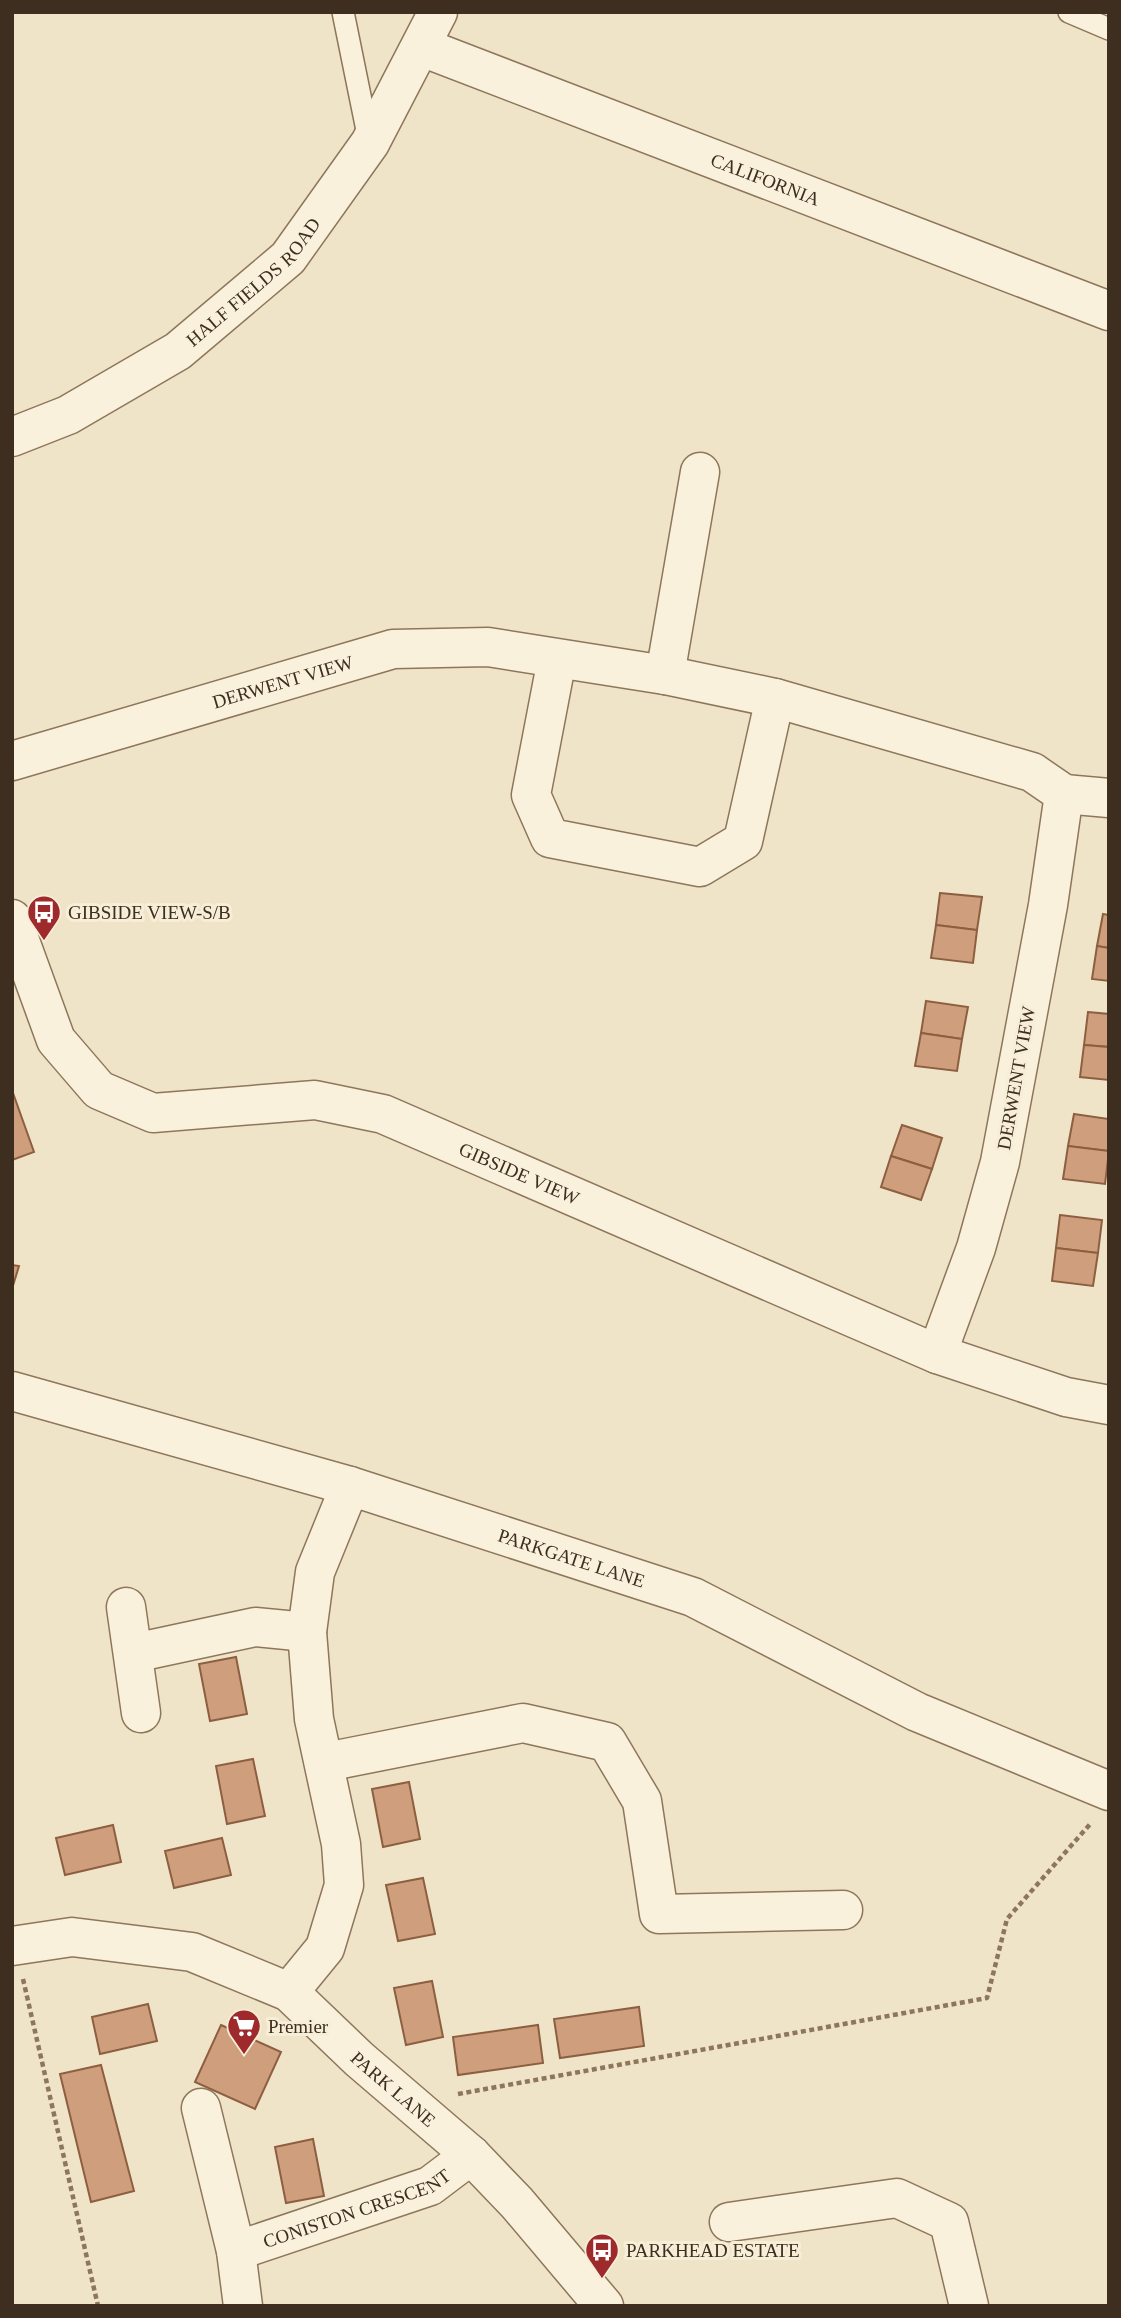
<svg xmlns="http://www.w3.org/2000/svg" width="1121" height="2318" font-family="Georgia,serif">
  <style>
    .building { fill: #cf9f7d; stroke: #8d5f41; stroke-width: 2 }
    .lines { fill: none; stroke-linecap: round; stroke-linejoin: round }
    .service-casing { stroke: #8d765c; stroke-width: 24 }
    .minor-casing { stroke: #8d765c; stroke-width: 41 }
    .tertiary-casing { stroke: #8d765c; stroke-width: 41 }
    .path { stroke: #8d765c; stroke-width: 4.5; stroke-dasharray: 5 3.5; stroke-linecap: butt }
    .service { stroke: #faf1dc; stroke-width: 21 }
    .minor { stroke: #faf1dc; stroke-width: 38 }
    .tertiary { stroke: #faf1dc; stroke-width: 38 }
    .labels { text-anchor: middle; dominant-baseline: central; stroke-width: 6; stroke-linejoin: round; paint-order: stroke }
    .street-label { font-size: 19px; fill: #3d2e20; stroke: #f7eed8 }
    .poi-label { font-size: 19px; fill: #3d2e20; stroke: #f7eed8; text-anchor: start }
  </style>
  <rect width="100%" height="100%" fill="#f0e4c8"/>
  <g class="building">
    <polygon points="940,893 982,897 977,930 936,925"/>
    <polygon points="1103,914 1109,915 1109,948 1097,946"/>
    <polygon points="936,925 977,930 973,963 931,958"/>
    <polygon points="1097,946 1109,948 1109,981 1092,979"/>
    <polygon points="926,1001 968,1007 962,1039 921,1033"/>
    <polygon points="1088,1012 1109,1014 1109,1047 1084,1045"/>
    <polygon points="921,1033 962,1039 957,1071 915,1066"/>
    <polygon points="1084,1045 1109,1047 1109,1080 1080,1077"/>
    <polygon points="13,1093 34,1152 12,1160 12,1093"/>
    <polygon points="1074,1114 1109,1119 1109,1151 1068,1146"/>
    <polygon points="902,1125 942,1138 932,1169 891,1156"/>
    <polygon points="1068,1146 1109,1151 1105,1184 1063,1179"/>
    <polygon points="891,1156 932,1169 921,1200 881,1187"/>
    <polygon points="1060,1215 1102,1220 1098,1253 1056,1248"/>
    <polygon points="1056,1248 1098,1253 1093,1286 1052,1281"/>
    <polygon points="12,1265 19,1266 12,1289"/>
    <polygon points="236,1657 247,1714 210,1721 199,1664"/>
    <polygon points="253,1759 265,1816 227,1824 216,1766"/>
    <polygon points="409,1782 420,1839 383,1847 372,1789"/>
    <polygon points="113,1825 121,1862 65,1875 56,1838"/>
    <polygon points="222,1838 231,1875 174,1888 165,1851"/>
    <polygon points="423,1878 435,1934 398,1941 386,1885"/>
    <polygon points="432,1981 443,2037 406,2045 394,1988"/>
    <polygon points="148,2004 157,2041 100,2054 92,2017"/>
    <polygon points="639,2007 644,2046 560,2058 554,2019"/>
    <polygon points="221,2025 281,2052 255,2109 195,2082"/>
    <polygon points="538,2025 543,2063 458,2075 453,2037"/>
    <polygon points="101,2065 134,2191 91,2202 60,2074"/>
    <polygon points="313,2139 324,2196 286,2203 275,2147"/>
  </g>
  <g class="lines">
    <g class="service-casing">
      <g id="service">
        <polyline points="343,12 369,140"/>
        <polyline points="1069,12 1109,29"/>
      </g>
    </g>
    <g class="minor-casing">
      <g id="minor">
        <path id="s1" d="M422 47 1109 311"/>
        <polyline points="557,659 531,795 550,838 700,867 743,841 775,698"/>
        <polyline points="665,675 700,472"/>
        <path id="s2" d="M12 761 393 649 488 647 665 675 775 698 1032 772 1064 794 1048 905 1000 1162 976 1248 937 1354"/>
        <polyline points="1064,794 1109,798"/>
        <path id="s3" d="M12 919 56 1040 99 1090 153 1113 315 1100 383 1114 937 1354 1066 1397 1109 1405"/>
        <path id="s4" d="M12 1391 350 1486 693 1597 917 1712 1109 1791"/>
        <polyline points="126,1607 141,1713"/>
        <polyline points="134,1653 255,1627 307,1632"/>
        <polyline points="326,1762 523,1723 607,1742 642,1801 659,1914 843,1910"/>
        <path id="s5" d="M12 1946 72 1937 192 1952 289 1992 359 2059 471 2155 517 2203 604 2306"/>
        <polyline points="289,1992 325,1948 344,1885 341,1844 314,1719 307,1632 315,1572 350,1486"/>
        <polyline points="201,2108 236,2251 243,2306"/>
        <polyline points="729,2222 897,2198 949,2222 969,2306"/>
        <path id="s6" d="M236 2251 430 2186 471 2155"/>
      </g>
    </g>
    <g class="tertiary-casing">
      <g id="tertiary">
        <path id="s7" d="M12 437 68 415 178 351 288 258 370 143 438 12"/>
      </g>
    </g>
    <g class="path">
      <polyline points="23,1979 98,2306"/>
      <polyline points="458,2094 987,1998 1007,1919 1091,1823"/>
    </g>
    <use href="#service" class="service"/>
    <use href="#minor" class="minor"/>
    <use href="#tertiary" class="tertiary"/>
  </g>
  <defs>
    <g id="bus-pin" transform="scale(1.75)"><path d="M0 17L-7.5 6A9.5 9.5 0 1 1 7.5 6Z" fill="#9e2a2b" stroke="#f7eed8"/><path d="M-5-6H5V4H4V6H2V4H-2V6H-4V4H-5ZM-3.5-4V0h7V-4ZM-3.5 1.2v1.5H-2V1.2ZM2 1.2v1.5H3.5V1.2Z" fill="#fff"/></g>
    <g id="supermarket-pin" transform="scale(1.75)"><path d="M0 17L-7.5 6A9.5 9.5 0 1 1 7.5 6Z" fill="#9e2a2b" stroke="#f7eed8"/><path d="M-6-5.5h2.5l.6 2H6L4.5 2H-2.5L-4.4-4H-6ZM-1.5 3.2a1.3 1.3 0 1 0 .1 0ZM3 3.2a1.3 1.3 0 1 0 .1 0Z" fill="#fff"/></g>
  </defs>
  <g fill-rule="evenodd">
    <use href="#bus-pin" x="44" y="912"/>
    <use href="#supermarket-pin" x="244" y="2026"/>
    <use href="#bus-pin" x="602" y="2250"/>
  </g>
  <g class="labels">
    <g class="street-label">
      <text stroke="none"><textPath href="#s1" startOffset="368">CALIFORNIA</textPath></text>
      <text stroke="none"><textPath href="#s7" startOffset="290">HALF FIELDS ROAD</textPath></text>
      <text stroke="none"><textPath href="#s2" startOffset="282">DERWENT VIEW</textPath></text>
      <text transform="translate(1016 1078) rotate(-80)">DERWENT VIEW</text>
      <text stroke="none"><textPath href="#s3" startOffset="634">GIBSIDE VIEW</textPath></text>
      <text stroke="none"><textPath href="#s4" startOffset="584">PARKGATE LANE</textPath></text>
      <text stroke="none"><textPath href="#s5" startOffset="429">PARK LANE</textPath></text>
      <text stroke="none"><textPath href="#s6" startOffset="128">CONISTON CRESCENT</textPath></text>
    </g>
    <g class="poi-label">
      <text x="68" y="912">GIBSIDE VIEW-S/B</text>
      <text x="268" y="2026">Premier</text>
      <text x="626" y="2250">PARKHEAD ESTATE</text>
    </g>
  </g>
  <rect width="1121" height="2318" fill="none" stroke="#3d2e20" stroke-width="28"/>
</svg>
